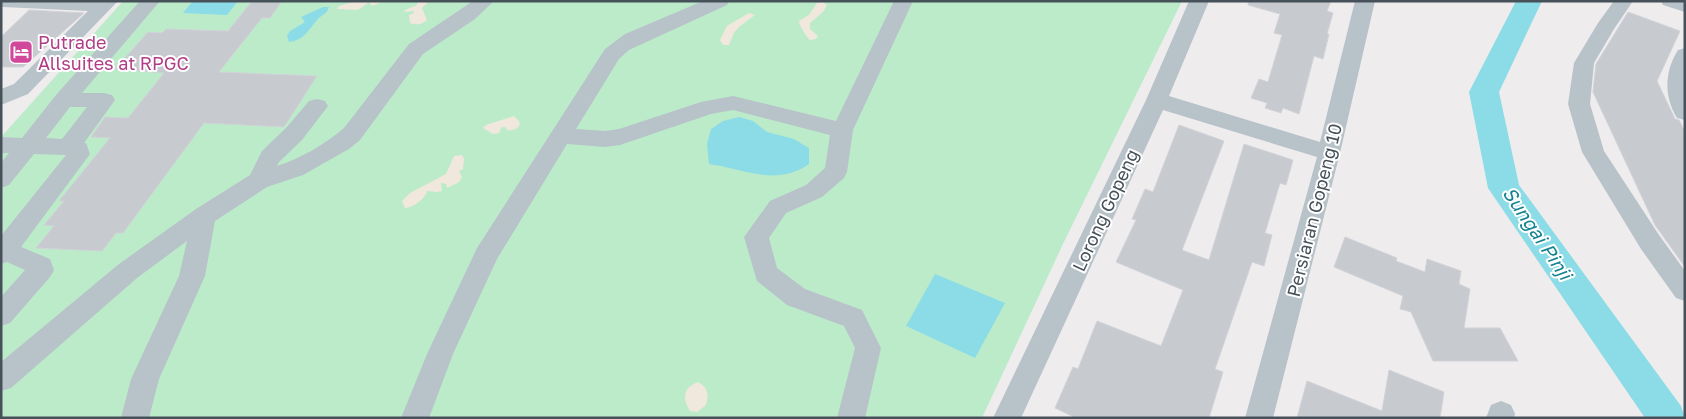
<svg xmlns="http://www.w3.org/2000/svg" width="1686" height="419" font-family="'Golos Text',sans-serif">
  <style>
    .green { fill: #bcebca }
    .sand { fill: #f0e8dd }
    .water { fill: #8bdce6 }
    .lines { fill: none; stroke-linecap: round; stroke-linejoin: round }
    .river { fill: #8bdce6; fill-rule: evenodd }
    .building { fill: #c7cacf; stroke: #d1d3d8 }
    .minor { fill: #b8c2c9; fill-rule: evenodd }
    .labels { text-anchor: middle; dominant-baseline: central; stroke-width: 4; stroke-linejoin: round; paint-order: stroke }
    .hotel-label { font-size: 18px; fill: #b23c85; stroke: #fff; text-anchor: start }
    .street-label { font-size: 18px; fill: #465159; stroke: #fff }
    .water-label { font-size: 19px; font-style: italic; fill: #148290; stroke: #fff }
  </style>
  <rect width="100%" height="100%" fill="#efeced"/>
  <polygon class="green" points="123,1 1182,1 1063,244 982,418 1,418 1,137"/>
  <g class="sand">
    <polygon points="356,1 385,1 372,6 369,2 358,10 337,9 339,6"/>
    <path d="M418 1H429L422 8 427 20C422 24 417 26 410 23L409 15 414 13V11L404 12 405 10 417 5Z"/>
    <path d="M823 2 827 5 823 12 810 23V29L818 36 816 39 810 40C807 38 799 25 799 21L809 15 817 3Z"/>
    <polygon points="749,13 755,15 739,27 734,33 729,45 723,45 720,40 727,26"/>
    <path d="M514 116 519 121 520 125C516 130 512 131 507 130L505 127H502L499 133 493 134 483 128 486 125Z"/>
    <path d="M462 155 464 159 463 169 459 171 462 177 459 182 447 188 446 184 441 183 442 191 436 192 427 191C426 198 413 208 405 208L402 201 410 193 446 174 454 156Z"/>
    <path d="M698 382C708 388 709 394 706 405L697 412 690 411C682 398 683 388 698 382Z"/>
  </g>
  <g class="water">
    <polygon points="193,1 238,1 227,15 183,13"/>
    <path d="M323 7H329C327 14 323 14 318 19 308 30 305 40 289 42L287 36 290 31 305 22 301 17Z"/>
    <path d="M739 117 753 121 767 132 794 139 809 148V164C776 187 745 169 709 164L707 144 711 129 723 121Z"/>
    <polygon points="935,274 1005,303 975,358 906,326"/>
  </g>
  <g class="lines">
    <polygon class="river" points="1516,1 1542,1 1499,92 1519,185 1681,406 1685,418 1645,418 1488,188 1469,92"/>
  </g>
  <g class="building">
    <polygon points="252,1 282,1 270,18 262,18 219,72 317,76 284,127 204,123 123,233 116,233 102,251 36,248 54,226 44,225 64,201 59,201 110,138 91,137 105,117 128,118 164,73 115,69 148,32 162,33 166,29 228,31"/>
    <polygon points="1249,1 1331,1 1327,11 1333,13 1327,34 1329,34 1323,59 1314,56 1299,114 1283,108 1281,113 1265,108 1267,103 1251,98 1259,79 1268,82 1282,35 1274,33 1280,14 1248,5"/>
    <polygon points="29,10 84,13 23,67 1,67 1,37"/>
    <polygon points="1628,12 1680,31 1657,81 1675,119 1679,120 1685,132 1685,267 1655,225 1593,92 1596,64"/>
    <polygon points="1179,125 1224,141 1182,250 1209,260 1244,144 1293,160 1286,185 1280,183 1265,233 1272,235 1264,266 1252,262 1215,369 1223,372 1209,418 1076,418 1055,408 1073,367 1078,369 1097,321 1161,346 1183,290 1116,262 1136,220 1132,219 1145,189 1153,192"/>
    <polygon points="1345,237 1397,258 1396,261 1425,272 1427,259 1461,271 1459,284 1470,289 1464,328 1500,328 1518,361 1433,361 1411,312 1400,309 1403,296 1334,267"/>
    <polygon points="1389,370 1444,392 1440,418 1297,418 1307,381 1382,411"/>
  </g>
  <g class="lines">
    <g class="minor">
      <polygon points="1,1 118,1 28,94 1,105 1,89 14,84 88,11 3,7 1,7"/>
      <path d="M140 1H160L82 93H104L112 95 115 100 84 143H86L90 154 21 247 50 259 54 270 50 277 10 323 1 326V297L25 270 7 262 1 264V236L66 155 34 154 9 185 1 188V163L9 153H1V137L22 138 56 95ZM70 107H87L62 139 46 138Z"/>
      <path d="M473 1H494L475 19 423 54 360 140 349 149 303 175 267 187 215 221 205 276 159 379 149 418H121L131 379 179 276 187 241 137 278 11 388 1 391V362L119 264 196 209 250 175 262 151 286 128 309 101 317 99 325 101 328 106 302 140 279 162 277 166C300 159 325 144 344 128L409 44Z"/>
      <polygon points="703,1 729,1 727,5 629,50 619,59 576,129 605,131 619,129 701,102 733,96 836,121 894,1 913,1 853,130 847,172 844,178 822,197 786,213 769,238 777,268 805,289 862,310 881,348 865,418 837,418 855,348 844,326 787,305 757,281 744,237 770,201 806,185 825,168 830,135 733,110 711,114 620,145 605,147 567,144 497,259 453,354 429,418 401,418 427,354 477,248 605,49 625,34"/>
      <polygon points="1189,1 1209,1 1169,96 1320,142 1355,1 1375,1 1340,153 1273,418 1245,418 1317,157 1163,110 1021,418 993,418 1146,100"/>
      <polygon points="1614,1 1633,1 1614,29 1594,63 1590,104 1604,151 1659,235 1685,271 1685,301 1676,298 1641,249 1582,152 1568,104 1574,63 1598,23"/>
      <polygon points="1661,1 1685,1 1685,12 1663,5"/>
      <path d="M1685 48V120L1677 118C1664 97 1664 72 1678 50Z"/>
      <polygon points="1501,401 1511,405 1515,414 1514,418 1486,418 1491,405"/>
    </g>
  </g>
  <defs>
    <g id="hotel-square" transform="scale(1.25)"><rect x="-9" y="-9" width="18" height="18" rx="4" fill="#d1479c" stroke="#fff"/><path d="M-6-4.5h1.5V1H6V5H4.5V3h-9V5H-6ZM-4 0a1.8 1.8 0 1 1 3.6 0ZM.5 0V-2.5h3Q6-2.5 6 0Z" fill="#fff"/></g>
  </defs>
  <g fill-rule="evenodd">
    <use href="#hotel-square" x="21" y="52"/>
  </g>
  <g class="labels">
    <g class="hotel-label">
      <text x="38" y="42">Putrade<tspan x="38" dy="21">Allsuites at RPGC</tspan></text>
    </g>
    <g class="street-label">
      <text transform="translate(1105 210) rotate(-65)">Lorong Gopeng</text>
      <text transform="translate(1314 210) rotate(-76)">Persiaran Gopeng 10</text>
    </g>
    <g class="water-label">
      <text transform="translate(1538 233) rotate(56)">Sungai Pinji</text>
    </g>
  </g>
  <rect width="1686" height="419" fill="none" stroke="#465159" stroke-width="5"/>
</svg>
